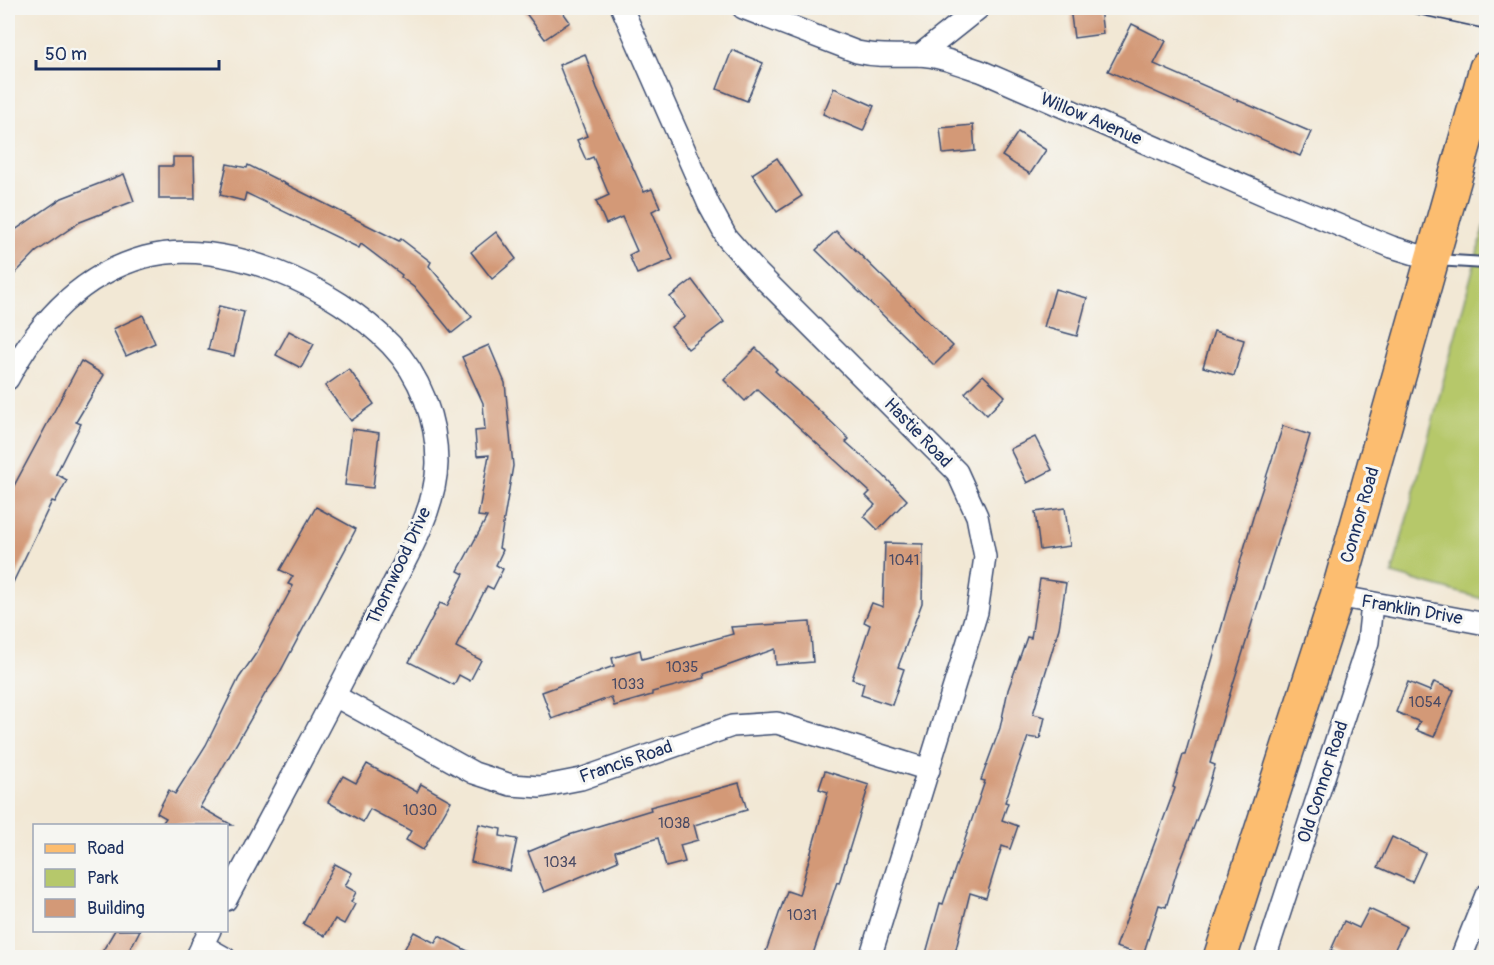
<svg xmlns="http://www.w3.org/2000/svg" width="1494" height="965" font-family="Pangolin,sans-serif">
  <style>
    .green { fill: #b6c86b; stroke: #687c64; stroke-width: 1.5 }
    .building { fill: #d39977 }
    .lines { fill: none; stroke-linecap: round; stroke-linejoin: round }
    .service-casing { stroke: #3b4b70; stroke-width: 14 }
    .minor-casing { stroke: #3b4b70; stroke-width: 24 }
    .primary-casing { stroke: #3b4b70; stroke-width: 36 }
    .service { stroke: #fff; stroke-width: 10 }
    .minor { stroke: #fff; stroke-width: 21 }
    .primary { stroke: #fcbd6f; stroke-width: 33 }
    .tram { stroke: #1b2f5e; stroke-width: 1.5 }
    .labels { text-anchor: middle; dominant-baseline: central; stroke-width: 6; stroke-linejoin: round; paint-order: stroke }
    .number-label { font-size: 15px; fill: #494a64 }
    .street-label { font-size: 18px; fill: #1b2f5e; stroke: #f6f6f2 }
  </style>
  <rect width="100%" height="100%" fill="#f6f6f2"/>
  <filter id="ink" filterUnits="userSpaceOnUse"><feTurbulence type="fractalNoise" baseFrequency=".0167" numOctaves="2"/><feDisplacementMap in="SourceGraphic" scale="12" xChannelSelector="R" yChannelSelector="G"/><feConvolveMatrix kernelMatrix="1 2 1 2 8 2 1 2 1" color-interpolation-filters="sRGB"/></filter>
  <filter id="wash" filterUnits="userSpaceOnUse"><feTurbulence type="fractalNoise" baseFrequency=".008" numOctaves="4" result="noise"/><feDisplacementMap in="SourceGraphic" scale="24" xChannelSelector="R" yChannelSelector="G"/><feGaussianBlur stdDeviation="1.35" result="paint"/><feColorMatrix in="noise" values="0 0 0 0 0 0 0 0 0 0 0 0 0 0 0 0 0 1.4 0 .05"/><feComposite in="paint" operator="in"/></filter>
  <g filter="url(#wash)">
    <rect width="100%" height="100%" fill="#f2e8d5"/>
    <polygon class="green" points="1486,220 1486,600 1392,574"/>
    <g id="blocks">
      <g class="building">
        <polygon points="522,8 560,8 570,22 545,39"/>
        <polygon points="1070,8 1100,8 1103,34 1074,38"/>
        <polygon points="1132,24 1166,41 1154,64 1311,132 1300,156 1108,71"/>
        <polygon points="732,50 763,63 747,101 717,89"/>
        <polygon points="585,54 597,88 644,192 652,189 660,207 652,211 673,259 637,274 629,255 637,251 622,217 606,224 596,201 609,195 593,157 586,160 577,140 587,136 559,65"/>
        <polygon points="834,88 874,106 863,131 823,114"/>
        <polygon points="973,125 975,151 943,154 940,128"/>
        <polygon points="1018,132 1046,150 1030,174 1002,156"/>
        <polygon points="173,157 194,157 195,199 159,199 159,166 173,166"/>
        <polygon points="777,158 802,196 777,212 752,174"/>
        <polygon points="227,164 247,168 248,165 399,241 401,239 431,262 429,266 472,317 452,333 416,289 401,277 402,275 361,244 359,248 246,193 244,201 220,195"/>
        <polygon points="124,174 134,201 80,222 36,252 8,281 8,235 62,198"/>
        <polygon points="836,231 953,346 934,365 816,250"/>
        <polygon points="496,232 516,259 492,279 471,252"/>
        <polygon points="692,280 724,322 688,349 671,327 685,317 670,297"/>
        <polygon points="1055,289 1087,298 1077,336 1044,327"/>
        <polygon points="219,306 244,312 234,356 208,350"/>
        <polygon points="143,315 155,343 126,356 113,329"/>
        <polygon points="289,331 314,344 301,368 276,355"/>
        <polygon points="1214,331 1244,340 1234,376 1203,367"/>
        <polygon points="489,345 505,383 513,466 499,548 503,550 496,565 503,569 493,589 487,586 456,647 481,660 470,681 459,675 454,685 409,662 440,603 447,606 464,574 458,571 487,517 478,516 489,455 477,456 475,431 485,430 483,403 462,357"/>
        <polygon points="756,348 777,369 775,371 824,415 849,439 846,442 883,475 907,500 878,530 864,516 875,505 866,496 870,492 757,389 745,401 724,380"/>
        <polygon points="81,361 104,375 76,422 81,424 56,474 67,480 55,502 52,501 8,593 8,497"/>
        <polygon points="349,369 374,404 351,421 325,386"/>
        <polygon points="983,375 1005,396 987,415 965,393"/>
        <polygon points="1283,426 1310,435 1225,710 1210,763 1215,765 1206,795 1178,868 1166,907 1159,905 1143,955 1116,947 1175,788 1173,787 1183,755 1185,755 1254,514"/>
        <polygon points="352,429 379,433 373,488 345,485"/>
        <polygon points="1035,437 1052,470 1027,483 1010,449"/>
        <polygon points="316,507 356,529 279,674 265,694 200,807 232,825 161,825 166,818 157,813 169,790 175,794 206,745 239,678 257,652 293,586 288,584 293,576 280,570"/>
        <polygon points="1065,508 1070,546 1040,550 1035,512"/>
        <polygon points="885,543 923,544 922,603 898,667 904,669 892,705 861,695 864,683 852,679 870,625 864,622 872,603 883,607"/>
        <polygon points="1040,579 1066,583 1059,628 1033,714 1045,717 1040,739 1028,737 1005,802 1008,803 1002,820 1018,826 1010,849 1002,846 986,898 970,893 954,957 925,957 940,903 943,904 985,781 981,780 1000,728 1008,690 1027,637 1031,638"/>
        <polygon points="810,622 813,662 776,665 775,649 704,674 705,678 652,692 652,695 614,706 611,697 552,719 542,692 614,666 612,658 640,650 642,659 733,634 731,627"/>
        <polygon points="1408,682 1430,691 1434,682 1454,690 1434,737 1416,730 1420,722 1396,712"/>
        <polygon points="367,764 417,792 421,784 451,801 423,850 406,840 411,831 370,809 363,822 328,802 343,776 356,783"/>
        <polygon points="825,771 869,785 839,883 837,882 812,957 764,957 787,891 799,895 828,792 819,789"/>
        <polygon points="739,783 747,810 694,825 698,840 680,845 685,862 666,867 658,838 615,851 618,861 544,892 528,852 569,835 651,810 650,807"/>
        <polygon points="479,824 501,829 500,836 517,839 510,871 471,862"/>
        <polygon points="1392,837 1425,853 1412,882 1378,867"/>
        <polygon points="335,864 352,873 345,886 356,892 351,902 355,904 344,924 335,919 325,936 303,924"/>
        <polygon points="1369,909 1406,926 1391,957 1348,957 1331,950 1344,921 1359,928"/>
        <polygon points="115,930 140,930 126,957 99,957"/>
        <polygon points="414,932 435,943 439,936 479,957 400,957"/>
      </g>
    </g>
  </g>
  <g filter="url(#ink)">
    <use href="#blocks" fill-opacity="0" stroke="#3b4b70" stroke-width="1.5"/>
    <g class="lines">
      <g class="service-casing">
        <polyline id="service" points="1435,260 1486,263"/>
      </g>
      <g class="minor-casing">
        <g id="minor">
          <polyline points="622,8 709,205 727,238 758,273 957,472 977,516 985,557 977,612 870,958"/>
          <path d="M743 8 857 52C878 57 897 55 918 55 941 56 962 65 983 72L1272 198 1392 247 1431 259"/>
          <polyline points="920,55 979,8"/>
          <path d="M8 379C38 322 80 275 145 257 224 236 336 287 391 345 420 375 437 420 437 463 436 516 396 576 373 622 325 715 276 808 226 900"/>
          <polyline points="1337,596 1486,624"/>
          <polyline points="335,696 474,773 511,785 540,787 581,779 732,726 777,723 929,770"/>
          <polyline points="202,945 225,958"/>
          <polyline points="196,958 210,930"/>
          <polyline points="1265,958 1368,642 1372,604"/>
          <polyline points="1461,958 1486,895"/>
        </g>
      </g>
      <g class="primary-casing">
        <polyline id="primary" points="1220,958 1337,596 1486,68"/>
      </g>
      <use href="#service" class="service"/>
      <use href="#minor" class="minor"/>
      <use href="#primary" class="primary"/>
      <g class="tram">
        <polyline points="1389,8 1486,29"/>
        <polyline points="1467,8 1486,12"/>
      </g>
    </g>
  </g>
  <g class="labels">
    <g class="number-label">
      <text x="904" y="560">1041</text>
      <text x="682" y="667">1035</text>
      <text x="628" y="684">1033</text>
      <text x="1425" y="702">1054</text>
      <text x="420" y="810">1030</text>
      <text x="674" y="823">1038</text>
      <text x="560" y="862">1034</text>
      <text x="802" y="915">1031</text>
    </g>
    <g class="street-label">
      <text transform="translate(1091 119) rotate(23)">Willow Avenue</text>
      <text transform="translate(918 433) rotate(46)">Hastie Road</text>
      <text transform="translate(1360 515) rotate(-74)">Connor Road</text>
      <text transform="translate(399 566) rotate(-65)">Thornwood Drive</text>
      <text transform="translate(1412 610) rotate(10)">Franklin Drive</text>
      <text transform="translate(626 762) rotate(-19)">Francis Road</text>
      <text transform="translate(1323 782) rotate(-72)">Old Connor Road</text>
    </g>
  </g>
  <rect width="1494" height="965" fill="none" stroke="#f6f6f2" stroke-width="30"/>
  <rect x="33" y="824" width="195" height="108" fill="#f6f6f2" stroke="#9ea6b7" stroke-width="1.5"/>
  <rect x="45" y="844" width="30" height="9" fill="#fcbd6f" stroke="#9ea6b7" stroke-width="1.5"/>
  <text x="87" y="854" font-size="18" fill="#1b2f5e">Road</text>
  <rect x="45" y="869" width="30" height="18" fill="#b6c86b" stroke="#9ea6b7" stroke-width="1.5"/>
  <text x="87" y="884" font-size="18" fill="#1b2f5e">Park</text>
  <rect x="45" y="899" width="30" height="18" fill="#d39977" stroke="#9ea6b7" stroke-width="1.5"/>
  <text x="87" y="914" font-size="18" fill="#1b2f5e">Building</text>
  <path d="M36 60v9h183v-9" fill="none" stroke="#1b2f5e" stroke-width="3"/>
  <text x="45" y="60" font-size="18" fill="#1b2f5e" stroke="#f6f6f2" stroke-width="4.5" paint-order="stroke">50 m</text>
</svg>
